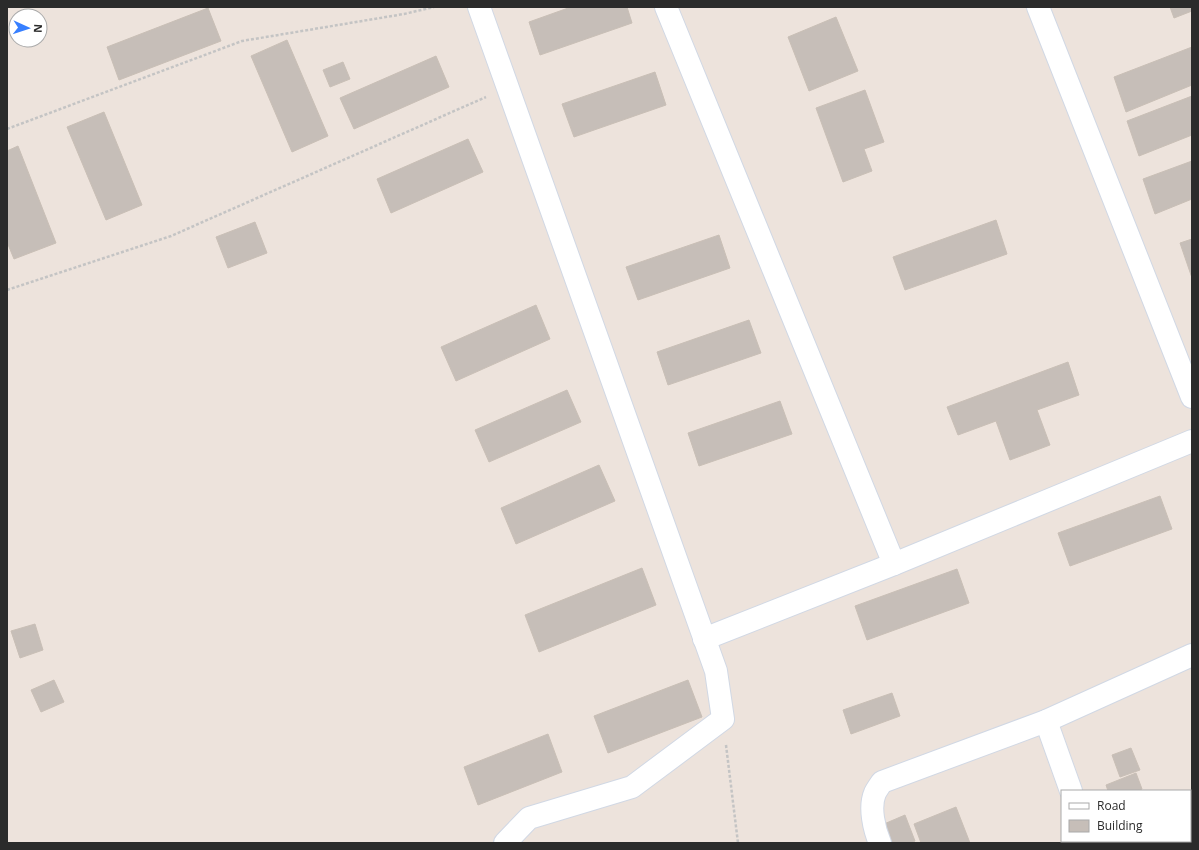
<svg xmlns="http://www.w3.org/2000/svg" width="1199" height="850" font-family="'Open Sans',sans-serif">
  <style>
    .building { fill: #c6beb8; stroke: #c9bfb6 }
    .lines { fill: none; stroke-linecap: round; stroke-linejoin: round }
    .minor-casing { stroke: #d1d8e4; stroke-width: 24 }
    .path { stroke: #c4c4c4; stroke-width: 2.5; stroke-dasharray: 3 2; stroke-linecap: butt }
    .minor { stroke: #fff; stroke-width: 22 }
  </style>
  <rect width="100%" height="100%" fill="#ede3dc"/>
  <g class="building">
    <polygon points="571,7 627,7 632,23 540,55 529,22"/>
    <polygon points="1170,7 1192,7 1192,11 1174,18"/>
    <polygon points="208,8 221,41 119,80 107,47"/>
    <polygon points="836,17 858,71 809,91 788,37"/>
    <polygon points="287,40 328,136 292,152 251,56"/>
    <polygon points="1192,47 1192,85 1126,112 1114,77"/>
    <polygon points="436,56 449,87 354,129 340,98"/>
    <polygon points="343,62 350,79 330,87 323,70"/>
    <polygon points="655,72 666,105 574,137 562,104"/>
    <polygon points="865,90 884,142 864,149 872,171 843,182 816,108"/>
    <polygon points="1192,96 1192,135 1139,156 1127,121"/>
    <polygon points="104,112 142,205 106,220 67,127"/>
    <polygon points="468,139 483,172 391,213 377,179"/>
    <polygon points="18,146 56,243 14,259 7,242 7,151"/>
    <polygon points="1192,161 1192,199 1155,214 1143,179"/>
    <polygon points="996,220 1007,254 905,290 893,257"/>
    <polygon points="255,222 267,253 228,268 216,237"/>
    <polygon points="719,235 730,268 638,300 626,267"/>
    <polygon points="1192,239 1192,278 1180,243"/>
    <polygon points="536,305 550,339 456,381 441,347"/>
    <polygon points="749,320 761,353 668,385 657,352"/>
    <polygon points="1068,362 1079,395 1037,410 1050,445 1010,460 996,421 958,435 947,407"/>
    <polygon points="567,390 581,422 489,462 475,430"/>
    <polygon points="780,401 792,434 699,466 688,433"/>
    <polygon points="599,465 615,501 516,544 501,508"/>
    <polygon points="1160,496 1172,529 1070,566 1058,533"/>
    <polygon points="642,568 656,605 539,652 525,615"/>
    <polygon points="957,569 969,603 867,640 855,606"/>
    <polygon points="35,624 43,650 20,658 11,631"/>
    <polygon points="54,680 64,702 41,712 31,690"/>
    <polygon points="688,680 702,717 608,753 594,716"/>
    <polygon points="892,693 900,716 851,734 843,710"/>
    <polygon points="548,734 562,772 478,805 464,767"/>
    <polygon points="1131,748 1140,770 1120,777 1112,755"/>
    <polygon points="1136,773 1142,789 1137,791 1108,791 1106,785"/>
    <polygon points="956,807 970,843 921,843 914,824"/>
    <polygon points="905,815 915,841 911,843 891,843 884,824"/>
  </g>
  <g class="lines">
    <g class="minor-casing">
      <g id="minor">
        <polyline points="479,7 716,671 723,719 632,787 529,818 505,843"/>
        <polyline points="666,7 894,564"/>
        <polyline points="1038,7 1192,397"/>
        <polyline points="704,639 894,564 1192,441"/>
        <polyline points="1046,721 1071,791"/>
        <polyline points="1088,841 1089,843"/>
        <path d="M880 843C874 829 869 807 875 793 877 789 880 785 882 782L1046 721 1192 655"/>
      </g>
    </g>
    <g class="path">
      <polyline points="7,129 242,41 404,14 434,7"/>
      <polyline points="7,290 171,236 486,97"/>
      <polyline points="726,745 738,843"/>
    </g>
    <use href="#minor" class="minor"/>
  </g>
  <rect width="1199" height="850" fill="none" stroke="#2b2b2b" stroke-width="16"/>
  <rect x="1061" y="790" width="130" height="52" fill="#ffffff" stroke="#aaaaaa"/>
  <rect x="1069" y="803" width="20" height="6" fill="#ffffff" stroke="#aaaaaa"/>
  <text x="1097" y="810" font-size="12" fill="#2b2b2b">Road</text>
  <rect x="1069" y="820" width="20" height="12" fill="#c6beb8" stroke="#aaaaaa"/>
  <text x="1097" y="830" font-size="12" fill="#2b2b2b">Building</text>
  <g transform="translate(28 28) rotate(93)"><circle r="19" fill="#ffffff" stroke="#aaaaaa"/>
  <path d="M0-3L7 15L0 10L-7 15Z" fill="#377fff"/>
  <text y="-6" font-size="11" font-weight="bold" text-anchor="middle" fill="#2b2b2b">N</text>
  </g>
</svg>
